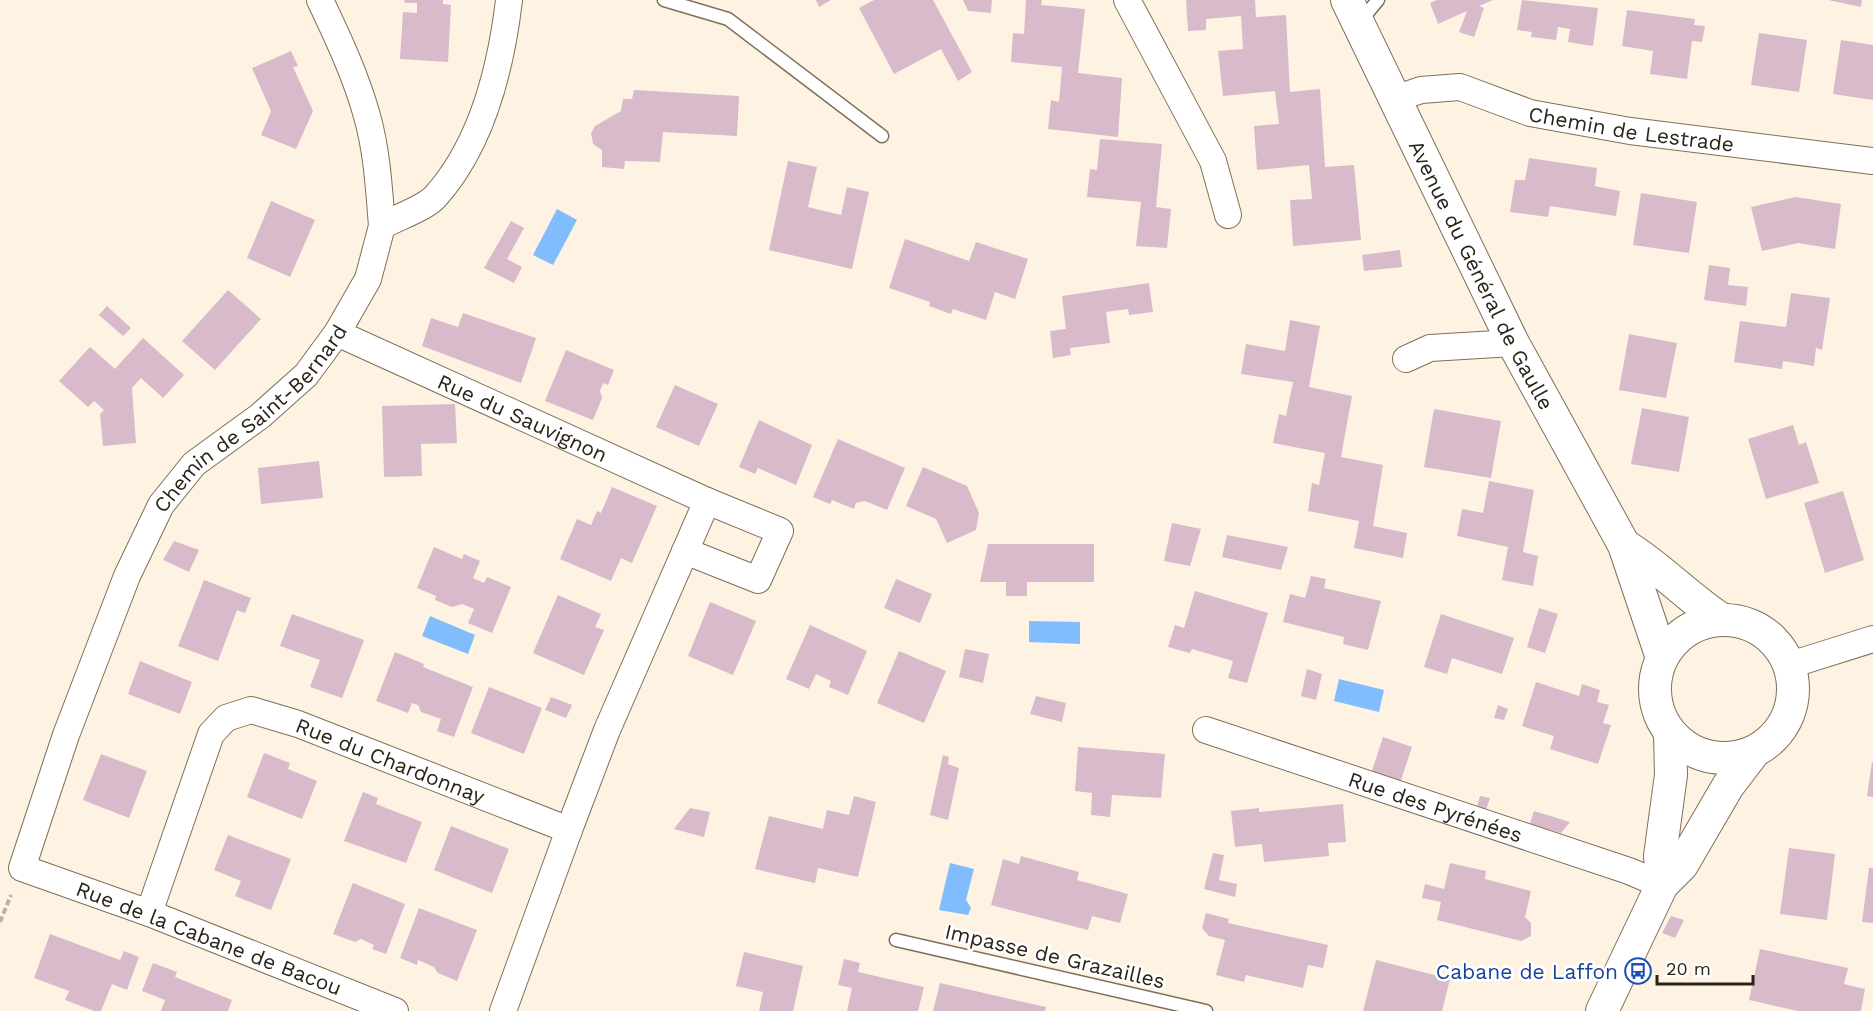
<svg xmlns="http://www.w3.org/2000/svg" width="1873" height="1011" font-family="'Work Sans',sans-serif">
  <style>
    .water { fill: #81bdfc }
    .building { fill: #d8bacb }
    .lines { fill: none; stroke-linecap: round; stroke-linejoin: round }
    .service-casing { stroke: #806f57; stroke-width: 15 }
    .minor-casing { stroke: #806f57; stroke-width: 28 }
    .tertiary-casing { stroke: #806f57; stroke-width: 34 }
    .path { stroke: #bdb3a4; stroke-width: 4; stroke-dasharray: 6 3; stroke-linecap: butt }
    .service { stroke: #fff; stroke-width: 12 }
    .minor { stroke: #fff; stroke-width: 26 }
    .tertiary { stroke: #fff; stroke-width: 32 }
    .labels { text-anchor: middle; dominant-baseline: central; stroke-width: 5; stroke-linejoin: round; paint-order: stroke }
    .street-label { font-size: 21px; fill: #2a2319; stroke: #fff }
    .transit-label { font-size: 21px; fill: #164399; stroke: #fff; text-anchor: end }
  </style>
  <rect width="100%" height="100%" fill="#fef3e2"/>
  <g class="water">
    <polygon points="557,209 577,220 553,265 533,255"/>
    <polygon points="430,616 475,635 468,654 422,636"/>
    <polygon points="1029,621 1080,622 1080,644 1029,642"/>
    <polygon points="1339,679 1384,690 1379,712 1334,701"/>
    <polygon points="950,863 974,869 966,900 971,908 968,915 939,910"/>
  </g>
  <g class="building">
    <polygon points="404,0 443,0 443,4 451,5 448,62 400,59 403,12 417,13 417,3 405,3"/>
    <polygon points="816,0 831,0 819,7"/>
    <polygon points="874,0 933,0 972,72 958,81 941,49 894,74 859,8"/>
    <polygon points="963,0 992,0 991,13 968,11"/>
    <polygon points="1026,0 1042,0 1041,5 1085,9 1078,73 1122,78 1118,137 1048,129 1051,100 1059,102 1062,67 1011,62 1013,33 1024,34"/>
    <polygon points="1186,0 1255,0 1256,17 1286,15 1290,92 1320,89 1325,167 1354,165 1361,240 1293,246 1290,200 1312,199 1309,165 1257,170 1254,126 1279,124 1275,91 1223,96 1218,51 1243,49 1241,16 1206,19 1206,30 1188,31"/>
    <polygon points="1437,0 1493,0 1479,6 1484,8 1474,37 1459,32 1467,11 1438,24 1430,3"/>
    <polygon points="1522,0 1598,8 1593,46 1568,42 1570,29 1558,27 1556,40 1531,37 1532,32 1517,30"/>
    <polygon points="1828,0 1862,0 1861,7"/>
    <polygon points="1627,10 1695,19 1694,25 1705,26 1702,42 1692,41 1687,79 1650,74 1653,51 1622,46"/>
    <polygon points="1759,33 1807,40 1799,92 1751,85"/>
    <polygon points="1841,40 1873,45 1873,100 1833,94"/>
    <polygon points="291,51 298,66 293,67 313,111 296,149 261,135 271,111 252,68"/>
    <polygon points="634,90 739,96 737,136 663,132 660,162 625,161 624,169 602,167 602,150 593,144 591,133 595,126 621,111 623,99 632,99"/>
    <polygon points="1100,139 1162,144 1156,207 1171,209 1167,248 1136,246 1141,202 1087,197 1090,169 1097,170"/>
    <polygon points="1529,158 1597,168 1595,186 1620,191 1616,216 1550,206 1548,217 1510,212 1515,180 1525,180"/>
    <polygon points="788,161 817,167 808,207 841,215 847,187 869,192 852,269 769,250"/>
    <polygon points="1641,193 1697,202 1689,253 1633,245"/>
    <polygon points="1796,197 1841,204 1835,249 1798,243 1762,251 1751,207"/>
    <polygon points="271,201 315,220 290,277 247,258"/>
    <polygon points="511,221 524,228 507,259 522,267 514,283 484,268"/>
    <polygon points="905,239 969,261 976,242 1028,259 1015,299 995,292 986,320 953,309 951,314 929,306 930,302 889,288"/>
    <polygon points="1400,250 1402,267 1364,271 1362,255"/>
    <polygon points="1709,265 1730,268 1728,285 1748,287 1746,306 1704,300"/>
    <polygon points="1149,283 1153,312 1129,315 1128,309 1106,312 1110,343 1070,348 1071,355 1053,358 1050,331 1066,329 1062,296"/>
    <polygon points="228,290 261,319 215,370 182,341"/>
    <polygon points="1791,293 1830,298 1822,350 1816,348 1814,366 1783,361 1782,369 1734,362 1740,321 1786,327"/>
    <polygon points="107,306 131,328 123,336 99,315"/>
    <polygon points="463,313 536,338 521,383 422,346 431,318 458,327"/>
    <polygon points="1290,320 1320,326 1309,387 1352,396 1341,457 1383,465 1373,526 1407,533 1403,558 1354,548 1359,521 1308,511 1312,483 1319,485 1325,453 1273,443 1279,414 1286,416 1293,382 1241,374 1246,344 1285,351"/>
    <polygon points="1629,334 1677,343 1666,398 1619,390"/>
    <polygon points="143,338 184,375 163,398 141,378 132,388 136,443 103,446 100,414 104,410 94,401 88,407 59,381 90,347 115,369"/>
    <polygon points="566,350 614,370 608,385 603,383 600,391 602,398 593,420 545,401"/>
    <polygon points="675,385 718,404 699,446 656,427"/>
    <polygon points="455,404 457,443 421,444 422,476 384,477 382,406"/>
    <polygon points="1642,408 1689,417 1679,472 1631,464"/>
    <polygon points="1434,409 1501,421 1491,478 1424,467"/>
    <polygon points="759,420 812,445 796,485 758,468 755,474 739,467"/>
    <polygon points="1793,425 1799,445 1806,442 1819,483 1766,499 1748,439"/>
    <polygon points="838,439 905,468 887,510 865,501 856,503 854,509 832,500 830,504 813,497"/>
    <polygon points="319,461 323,498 261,504 258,468"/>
    <polygon points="923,467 967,486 979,513 976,530 947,543 936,519 906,506"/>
    <polygon points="1489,481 1534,490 1523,552 1538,556 1533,586 1502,580 1508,547 1457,536 1462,509 1483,513"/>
    <polygon points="612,487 657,506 632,563 621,558 611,581 560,559 577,519 591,525 597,511 601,513"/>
    <polygon points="1843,491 1864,560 1825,573 1804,503"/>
    <polygon points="1172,523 1201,529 1190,566 1164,561"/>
    <polygon points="1227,535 1288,547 1281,570 1222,557"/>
    <polygon points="174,541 199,550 189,572 163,560"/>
    <polygon points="988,544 1094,544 1094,582 1027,582 1027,596 1006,596 1006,582 980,582"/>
    <polygon points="434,547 462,559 464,554 480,561 473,578 484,583 487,577 511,587 492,633 468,623 474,609 462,604 452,607 435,600 436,596 417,588"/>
    <polygon points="1311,576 1326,579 1324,588 1381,601 1368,650 1343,644 1344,637 1283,622 1290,594 1305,598"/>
    <polygon points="896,579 932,594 920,623 884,608"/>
    <polygon points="204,580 251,598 245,613 237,610 218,661 178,646"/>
    <polygon points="1195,591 1268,613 1247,683 1228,678 1233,661 1192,649 1190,653 1168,647 1175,625 1184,628"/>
    <polygon points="558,595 601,614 595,627 604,630 584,675 533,653"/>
    <polygon points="710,602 756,621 733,675 688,656"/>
    <polygon points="1539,608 1558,614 1545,653 1527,647"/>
    <polygon points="292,614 364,640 342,698 310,687 320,660 280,646"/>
    <polygon points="1441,614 1514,638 1502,674 1452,658 1447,674 1424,667"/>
    <polygon points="810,625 867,651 848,695 829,687 831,681 816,674 809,689 786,679"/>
    <polygon points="965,649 989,654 983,683 959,677"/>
    <polygon points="899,651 946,671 924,723 877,703"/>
    <polygon points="395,652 424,664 423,667 473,687 454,737 437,731 441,719 421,712 418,705 412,703 408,713 376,701"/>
    <polygon points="140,661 192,682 180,714 128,694"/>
    <polygon points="1307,669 1322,674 1316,700 1301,696"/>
    <polygon points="1536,682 1579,696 1582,684 1600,690 1597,702 1609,705 1603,723 1611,725 1598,764 1550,749 1554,736 1522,726"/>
    <polygon points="489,687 542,708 524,754 471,733"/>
    <polygon points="1036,696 1066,703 1062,722 1030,714"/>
    <polygon points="551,697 572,705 566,718 545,710"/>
    <polygon points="1498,705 1508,709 1504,720 1494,718"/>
    <polygon points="1383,737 1412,747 1400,783 1371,774"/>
    <polygon points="1078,747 1165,754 1161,798 1112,795 1110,817 1091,815 1092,793 1075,791"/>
    <polygon points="264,753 290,763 288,769 317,781 302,819 247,797"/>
    <polygon points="101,754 147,771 129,818 83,800"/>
    <polygon points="943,755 949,757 948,764 959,768 948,820 930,815"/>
    <polygon points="1872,762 1873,762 1873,797 1867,796"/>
    <polygon points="363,792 378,798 376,804 422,822 406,863 344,841"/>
    <polygon points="854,796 876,802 858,877 818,868 815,883 755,869 769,816 823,829 827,810 849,815"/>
    <polygon points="1480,796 1490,798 1486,810 1477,807"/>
    <polygon points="1343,804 1346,842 1328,843 1329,856 1264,862 1262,844 1235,847 1231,811 1259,808 1259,812"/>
    <polygon points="690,808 710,812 704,837 674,829"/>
    <polygon points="1534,811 1570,822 1561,833 1530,824"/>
    <polygon points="451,826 509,849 492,893 434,870"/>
    <polygon points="228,835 291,859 271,910 235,896 241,881 214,870"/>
    <polygon points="1789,848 1835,854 1827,920 1780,914"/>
    <polygon points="1213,853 1224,855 1219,880 1237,884 1235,897 1204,889"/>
    <polygon points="1021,856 1079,872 1077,880 1128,894 1120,923 1092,916 1088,930 991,905 1003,859 1019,864"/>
    <polygon points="1450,863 1486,871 1485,879 1531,891 1525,917 1531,923 1531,936 1521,941 1437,920 1441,902 1422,898 1425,884 1444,889"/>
    <polygon points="1869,868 1873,868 1873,923 1862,922"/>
    <polygon points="353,883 405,904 386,954 372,949 374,945 361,939 355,942 333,934"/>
    <polygon points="419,908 477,930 457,981 438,973 434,967 418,960 417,965 400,958"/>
    <polygon points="1206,913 1229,919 1228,923 1328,945 1323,968 1308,965 1303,988 1246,975 1244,982 1216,975 1225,940 1209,936 1202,928"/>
    <polygon points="1671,916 1684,920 1675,938 1662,933"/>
    <polygon points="50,934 120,960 124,951 139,957 127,990 112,984 101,1011 94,1011 65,1000 69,991 34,978"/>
    <polygon points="1760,949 1848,968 1844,984 1865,989 1861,1011 1798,1011 1749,1000"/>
    <polygon points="744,952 803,966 793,1011 759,1011 763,992 736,986"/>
    <polygon points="844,959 860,963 858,972 924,987 918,1011 847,1011 852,988 838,985"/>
    <polygon points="1376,960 1450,979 1442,1011 1363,1011"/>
    <polygon points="153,963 177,972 175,977 232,1000 228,1011 161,1011 165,1000 142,991"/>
    <polygon points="940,983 1046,1007 1045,1011 933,1011"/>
  </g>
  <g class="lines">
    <g class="service-casing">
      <g id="service">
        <polyline points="664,0 728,19 882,136"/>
        <polyline points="1359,23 1378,0"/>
        <polyline points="896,940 1206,1011"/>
      </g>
    </g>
    <g class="minor-casing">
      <g id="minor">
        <path d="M320 0C338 38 356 76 367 116 377 151 379 189 382 226"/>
        <polyline points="1127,0 1213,161 1228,215"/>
        <path id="s1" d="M1395 99 1421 90 1460 87 1530 113 1630 131 1873 161"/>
        <path id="s2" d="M337 333 707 501 607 730 569 830"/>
        <polyline points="1406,359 1430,348 1513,343"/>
        <polyline points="685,551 758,580 780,531 707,501"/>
        <polyline points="1790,665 1873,639"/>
        <path id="s3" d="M1206 730 1629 871 1662 885"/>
        <path id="s4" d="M149 913 211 734 226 718 251 710 298 724 569 830 503 1011"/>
        <path id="s5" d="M395 1011 149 913 22 868 66 735 127 576 161 505 194 464 260 416 306 375 337 333 368 279 382 226C396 218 425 208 435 197 482 145 501 68 509 0"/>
      </g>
    </g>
    <g class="tertiary-casing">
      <g id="tertiary">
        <path id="s6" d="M1347 0 1513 343 1624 545 1662 658"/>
        <path d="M1624 545C1659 566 1687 597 1721 619"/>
        <circle cx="1724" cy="689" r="69"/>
        <polyline points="1662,885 1660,856 1671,775 1670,733"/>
        <polyline points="1602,1011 1662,885 1682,865 1728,786 1754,752"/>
      </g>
    </g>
    <polyline class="path" points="0,922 11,895"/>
    <use href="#service" class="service"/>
    <use href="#minor" class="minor"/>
    <use href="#tertiary" class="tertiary"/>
  </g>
  <defs>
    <g id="bus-ring" transform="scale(1.35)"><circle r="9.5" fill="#fff" stroke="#1a4fb4" stroke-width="1.5"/><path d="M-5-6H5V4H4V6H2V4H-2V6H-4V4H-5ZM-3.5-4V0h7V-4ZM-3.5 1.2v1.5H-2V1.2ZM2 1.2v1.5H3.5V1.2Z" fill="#1a4fb4"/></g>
  </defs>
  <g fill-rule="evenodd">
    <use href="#bus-ring" x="1638" y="971"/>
  </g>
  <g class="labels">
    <g class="street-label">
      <text stroke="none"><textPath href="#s1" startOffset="244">Chemin de Lestrade</textPath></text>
      <text stroke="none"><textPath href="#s6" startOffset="306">Avenue du Général de Gaulle</textPath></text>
      <text stroke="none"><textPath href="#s2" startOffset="204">Rue du Sauvignon</textPath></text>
      <text stroke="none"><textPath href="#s5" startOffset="914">Chemin de Saint-Bernard</textPath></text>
      <text stroke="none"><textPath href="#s4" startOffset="386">Rue du Chardonnay</textPath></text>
      <text stroke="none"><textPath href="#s3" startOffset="242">Rue des Pyrénées</textPath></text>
      <text transform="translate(209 938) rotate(21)">Rue de la Cabane de Bacou</text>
      <text transform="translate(1055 956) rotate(13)">Impasse de Grazailles</text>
    </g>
    <g class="transit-label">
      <text x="1618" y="971">Cabane de Laffon</text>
    </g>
  </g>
  <path d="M1657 975v9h96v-9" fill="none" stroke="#2a2319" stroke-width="3"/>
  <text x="1666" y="975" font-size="18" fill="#2a2319" stroke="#ffffff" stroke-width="4.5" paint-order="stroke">20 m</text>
</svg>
